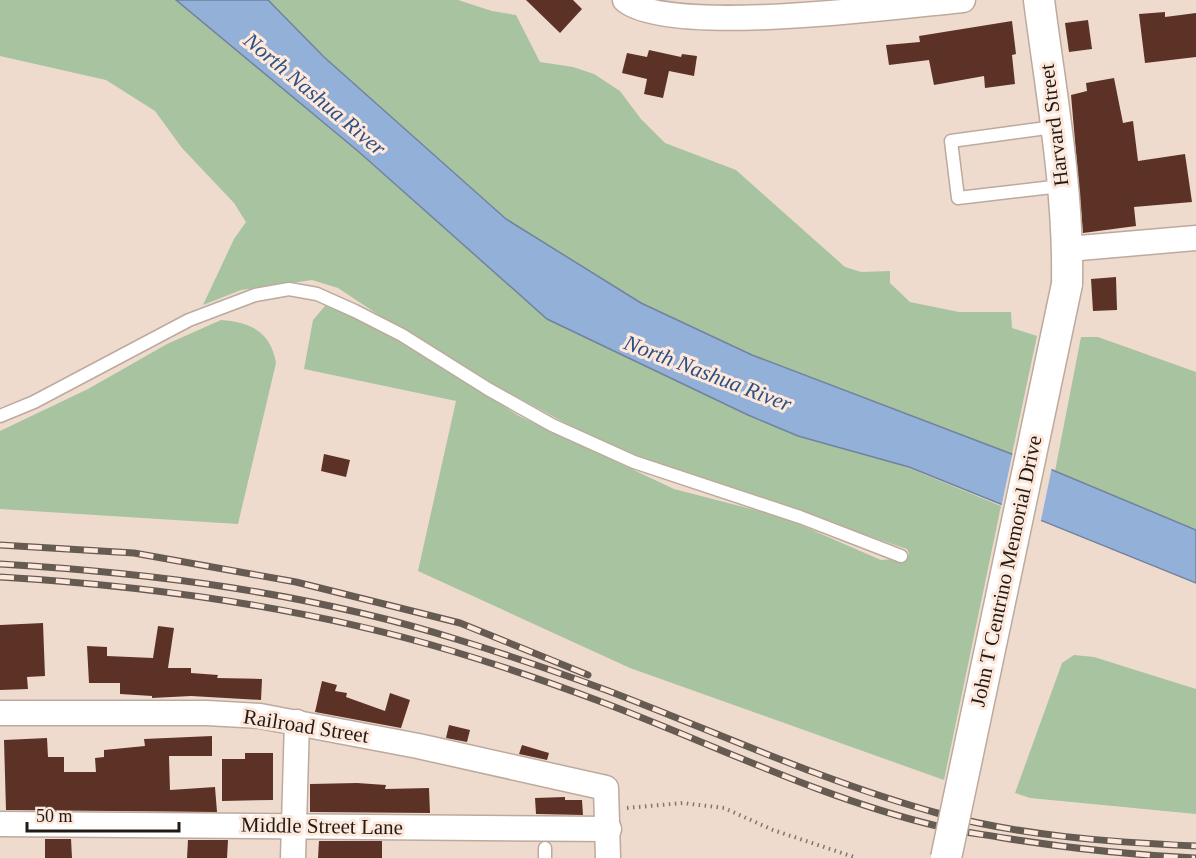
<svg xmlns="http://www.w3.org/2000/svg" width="1196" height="858" font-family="'Times New Roman',serif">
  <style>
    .green { fill: #a7c39f }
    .water { fill: #93b0d8; stroke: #71839e; stroke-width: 1.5 }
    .pier { fill: #efdbce }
    .building { fill: #5d3226 }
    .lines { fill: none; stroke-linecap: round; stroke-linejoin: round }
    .service-casing { stroke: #bdaa9d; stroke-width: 15 }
    .minor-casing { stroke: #bdaa9d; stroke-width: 27 }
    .tertiary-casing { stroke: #bdaa9d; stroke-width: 33 }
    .path { stroke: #83766d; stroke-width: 4; stroke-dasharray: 1.5 4.5; stroke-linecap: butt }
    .service { stroke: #fff; stroke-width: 12 }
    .minor { stroke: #fff; stroke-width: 24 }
    .tertiary { stroke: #fff; stroke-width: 30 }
    .rail-casing { stroke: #665b53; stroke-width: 7 }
    .rail { stroke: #fde8db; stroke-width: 4.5; stroke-dasharray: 14; stroke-linecap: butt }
    .tertiary-bridge-casing { stroke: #bdaa9d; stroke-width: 33; stroke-linecap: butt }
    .tertiary-bridge { stroke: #fff; stroke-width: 30 }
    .labels { text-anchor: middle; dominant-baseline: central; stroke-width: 6; stroke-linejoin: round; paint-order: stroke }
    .street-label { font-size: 21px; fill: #211a15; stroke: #fde8db }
    .water-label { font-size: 22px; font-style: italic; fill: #2b5184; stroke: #fde8db }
  </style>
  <rect width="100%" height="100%" fill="#efdbce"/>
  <g class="green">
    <polygon points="0,0 176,0 359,152 547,319 1001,506 944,780 630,668 418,571 456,401 304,369 313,320 325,306 339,308 418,352 519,416 674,489 782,517 881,560 907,558 909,554 907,549 652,462 582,432 442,357 338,288 312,280 241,290 203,305 234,239 246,222 234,203 182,148 155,111 106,80 0,56"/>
    <polygon points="268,0 458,0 492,11 516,15 540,62 573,67 594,74 620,91 641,119 665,143 736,170 845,267 861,272 890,271 890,283 910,302 959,312 1011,312 1012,328 1037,336 1012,454 752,355 641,303 506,219 324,57"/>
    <path d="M221 320C252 322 271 333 276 363L238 524 0 509V431L88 389 167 344Z"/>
    <polygon points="1081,337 1098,337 1196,372 1196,530 1055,471"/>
    <polygon points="1074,655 1094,657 1196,689 1196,814 1030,798 1015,793 1062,663"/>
  </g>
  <polygon class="water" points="176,0 268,0 324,57 506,219 641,303 752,355 1038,464 1196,530 1196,583 909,467 798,436 748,415 547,319 359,152"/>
  <polygon class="pier" points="1013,451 1052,467 1040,525 1001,508"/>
  <g class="building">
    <polygon points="526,0 573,0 582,9 560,33"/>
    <polygon points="1165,12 1165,17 1196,13 1196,57 1145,63 1139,14"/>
    <polygon points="1088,20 1092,49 1069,52 1065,23"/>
    <polygon points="1012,21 1016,54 1012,55 1015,84 985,88 984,76 934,85 929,60 889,65 886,45 920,42 919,36"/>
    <polygon points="649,50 681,57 682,54 697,56 694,76 669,71 663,98 644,94 647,79 622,73 627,53 647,57"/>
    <polygon points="1114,78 1123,123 1133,121 1138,161 1185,154 1192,202 1134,207 1136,226 1083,233 1071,95 1087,91 1086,83"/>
    <polygon points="1116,277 1117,310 1093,311 1091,279"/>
    <polygon points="324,454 350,460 346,477 321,471"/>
    <polygon points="43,623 45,676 27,677 28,689 0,690 0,625"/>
    <polygon points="158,626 174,628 168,668 191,668 191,673 218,675 217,678 262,679 261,700 191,696 152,698 152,696 120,694 120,683 89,683 87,646 107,647 107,656 153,658"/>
    <polygon points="322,681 337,685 335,691 347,693 346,697 385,711 390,693 410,700 401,728 315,712"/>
    <polygon points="449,725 470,730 467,742 446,738"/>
    <polygon points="212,736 212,756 169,756 170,790 215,787 217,812 6,810 4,740 47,738 48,757 64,757 64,772 96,772 95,758 104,757 104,750 145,746 144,739"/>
    <polygon points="522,745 549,753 547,760 519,754"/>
    <polygon points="245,753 273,753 273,800 222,801 222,759 245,759"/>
    <polygon points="357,783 386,785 385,789 429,788 430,813 310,812 310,784"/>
    <polygon points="565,797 565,800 582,800 583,815 536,814 535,798"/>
    <polygon points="45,839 71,839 72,858 45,858"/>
    <polygon points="188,840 228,840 227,858 187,858"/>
    <polygon points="319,841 382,841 382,858 318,858"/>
  </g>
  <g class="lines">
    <g class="service-casing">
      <g id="service">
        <polyline points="1054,127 951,141 958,198 1061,186"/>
        <polyline points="0,416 34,402 189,320 255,295 289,289 317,294 355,311 402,335 488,389 552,425 634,462 800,517 901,556"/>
        <polyline points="545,858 545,848"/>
      </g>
    </g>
    <g class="minor-casing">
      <g id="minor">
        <path d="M625 0C669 37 899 6 963 0"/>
        <polyline points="1068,249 1196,238"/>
        <polyline points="0,713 207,713 260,716 418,746 606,788 608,858"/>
        <polyline points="0,824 609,829"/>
        <polyline points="293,858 297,722"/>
      </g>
    </g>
    <g class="tertiary-casing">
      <path id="tertiary" d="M1039 0C1051 93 1069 190 1067 284"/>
    </g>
    <polyline class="path" points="627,808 683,803 724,808 773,830 857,858"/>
    <use href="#service" class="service"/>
    <use href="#minor" class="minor"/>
    <use href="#tertiary" class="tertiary"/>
    <g class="rail-casing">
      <g id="rail">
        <polyline points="0,545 134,553 296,582 460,623 588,675"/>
        <path d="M0 564C155 573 310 593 459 640 508 655 557 672 606 690 716 732 824 782 937 813 1020 836 1111 842 1196 846"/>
        <path d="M0 577C153 586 305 607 452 651 502 666 551 683 599 701 711 743 820 798 937 826 959 832 982 834 1004 838 1068 848 1131 855 1195 858"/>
      </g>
    </g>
    <use href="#rail" class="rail"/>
    <g class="tertiary-bridge-casing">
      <polyline id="tertiary-bridge" points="946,858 1067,284"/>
    </g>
    <use href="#tertiary-bridge" class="tertiary-bridge"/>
  </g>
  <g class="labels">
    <g class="street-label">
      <text transform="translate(1054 125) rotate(-97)">Harvard Street</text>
      <text transform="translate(1006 571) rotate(-78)">John T Centrino Memorial Drive</text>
      <text transform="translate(306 726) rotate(9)">Railroad Street</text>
      <text transform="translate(322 826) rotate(1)">Middle Street Lane</text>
    </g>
    <g class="water-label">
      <text transform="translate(315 94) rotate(40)">North Nashua River</text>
      <text transform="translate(708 373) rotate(21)">North Nashua River</text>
    </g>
  </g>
  <path d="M27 822v9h152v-9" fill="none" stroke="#211a15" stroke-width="3"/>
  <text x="36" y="822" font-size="18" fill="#211a15" stroke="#fde8db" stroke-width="4.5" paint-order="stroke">50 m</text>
</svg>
